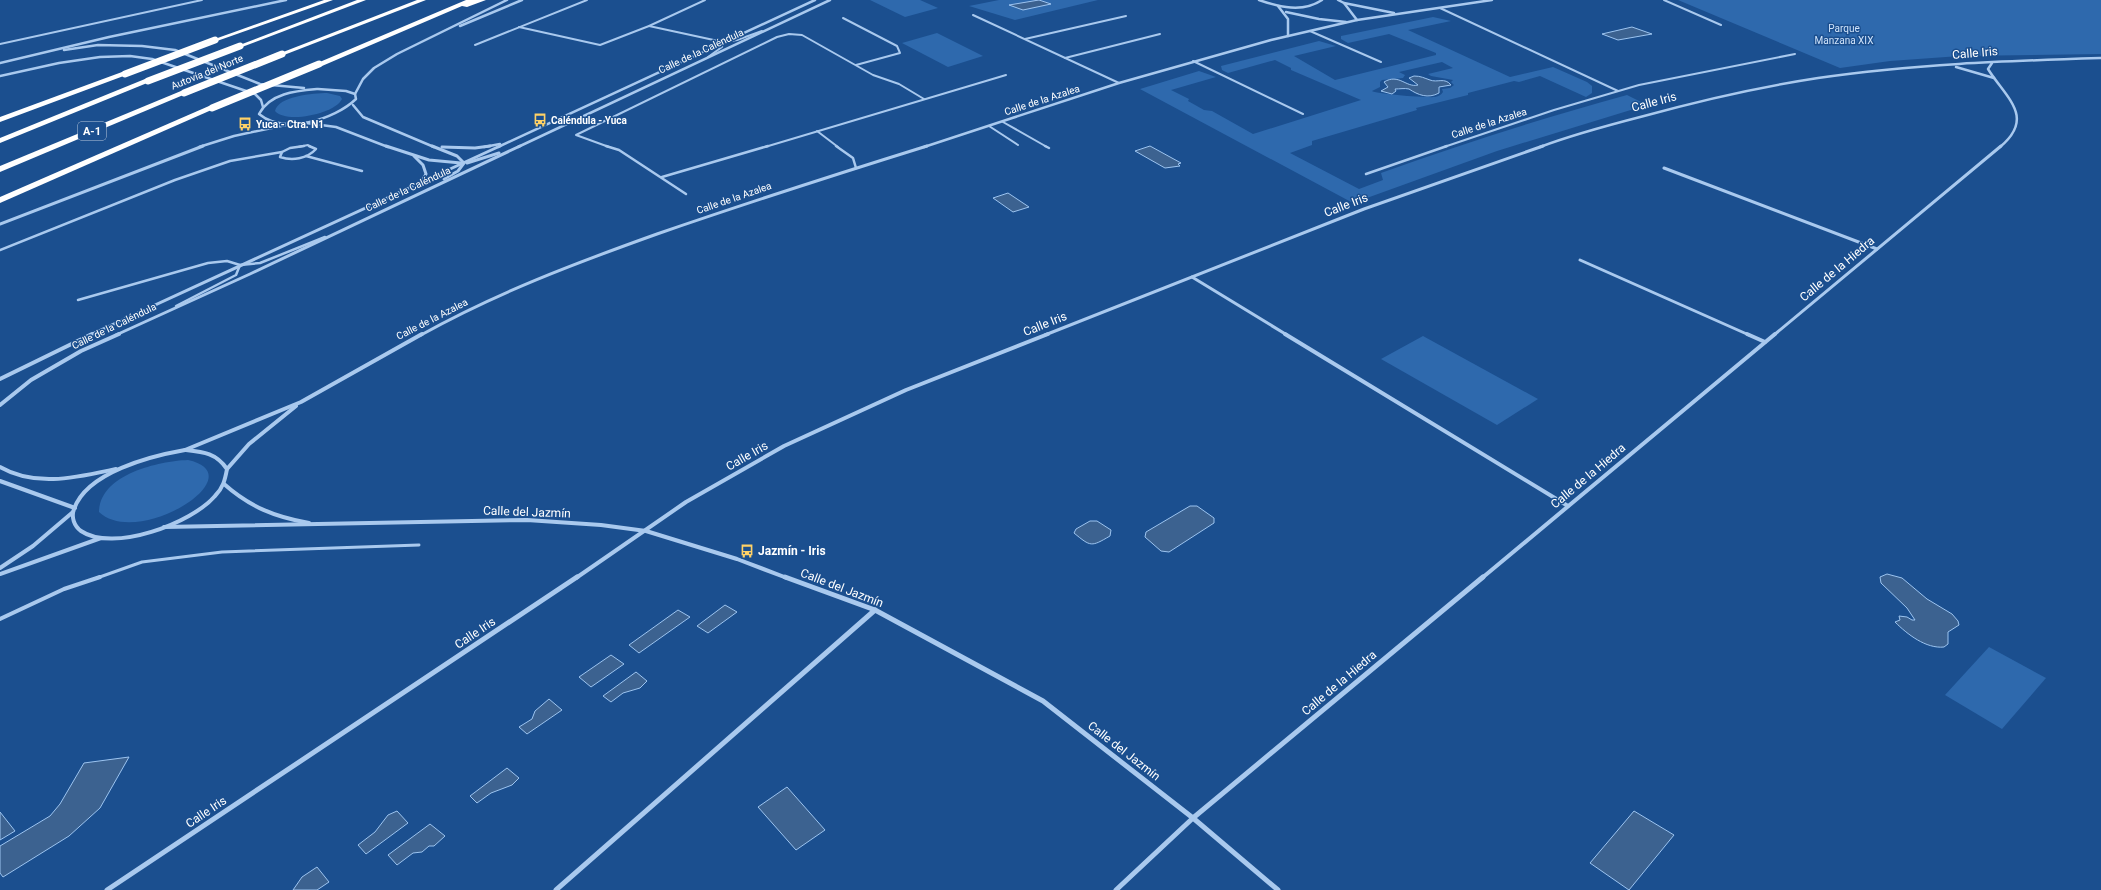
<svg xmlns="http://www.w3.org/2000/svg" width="2101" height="890" font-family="Roboto,sans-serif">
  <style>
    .green { fill: #2e69ad; fill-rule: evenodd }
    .water { fill: #3c6290; stroke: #9cc4f0 }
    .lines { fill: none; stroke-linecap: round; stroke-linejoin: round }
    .lane-far3 { stroke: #a9c9ee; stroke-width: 2 }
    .lane-far2 { stroke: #a9c9ee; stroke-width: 2.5 }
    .lane-far1 { stroke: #a9c9ee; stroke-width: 3 }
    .lane { stroke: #a9c9ee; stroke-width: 4 }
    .street-far3 { stroke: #a9c9ee; stroke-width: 2.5 }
    .street-far2 { stroke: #a9c9ee; stroke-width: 3 }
    .street-far1 { stroke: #a9c9ee; stroke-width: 4 }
    .street { stroke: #a9c9ee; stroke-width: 5 }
    .highway { fill: #fff; fill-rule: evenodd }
    .highway-bridge { stroke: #fff; stroke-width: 7 }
    .labels { text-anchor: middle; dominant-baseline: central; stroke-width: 3; stroke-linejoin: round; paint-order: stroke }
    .far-park-label { font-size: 10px; fill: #cfe3fa; stroke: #1b4f8f }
    .far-street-label { font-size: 10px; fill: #fff; stroke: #1b4f8f }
    .far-poi-label { font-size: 10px; font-weight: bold; fill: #fff; stroke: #1b4f8f; text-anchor: start }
    .shield { fill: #1b4f8f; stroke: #bbcadd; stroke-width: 1 }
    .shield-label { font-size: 11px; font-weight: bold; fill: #fff }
    .street-label { font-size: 12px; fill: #fff; stroke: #1b4f8f }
    .poi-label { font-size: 12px; font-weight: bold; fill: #fff; stroke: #1b4f8f; text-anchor: start }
  </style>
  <rect width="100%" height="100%" fill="#1b4f8f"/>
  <g class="green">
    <polygon points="870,0 920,0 938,8 905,17"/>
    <polygon points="999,0 1098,0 1015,20 969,6"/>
    <polygon points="1678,0 2101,0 2101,54 1960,56 1890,61 1840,68"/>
    <path d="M1433 17 1451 21 1408 30 1510 77 1553 67 1587 82 1592 86V93L1586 97 1540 76 1519 82 1514 81 1468 93V95L1416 108 1417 110 1312 141V145L1290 153 1359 189 1383 180 1381 173C1462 144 1543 118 1627 95L1647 105 1497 151 1353 203 1140 89 1199 71 1216 77 1171 90 1189 99 1188 101 1204 110 1212 111 1253 134 1361 100 1291 70V68L1275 60 1228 73 1222 70 1221 66 1319 41 1336 46 1294 56 1335 80 1436 55V53L1389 34 1348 43 1341 39V36ZM1442 62 1453 68 1428 74 1431 76 1453 80 1451 82 1454 85 1450 88 1442 89 1443 92C1441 95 1439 96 1435 97 1428 98 1375 94 1372 91L1380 87V82L1382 80 1403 78 1405 75 1399 72Z"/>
    <polygon points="937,33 983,56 948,67 902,43"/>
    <path d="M327 93 340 96 342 99C335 114 286 124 275 111 278 96 314 93 327 93Z"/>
    <polygon points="1423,336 1538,399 1497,425 1381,359"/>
    <path d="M188 460C256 475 138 549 99 512 99 475 158 461 188 460Z"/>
    <polygon points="1989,647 2046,678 2002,729 1945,695"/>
  </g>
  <g class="water">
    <polygon points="1039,0 1051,4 1023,10 1009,5"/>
    <polygon points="1632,27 1652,34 1618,40 1602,34"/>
    <path d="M1414 76C1421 76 1424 78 1430 80 1437 83 1445 77 1451 85L1439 87V93C1428 99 1418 95 1409 89 1405 88 1399 89 1395 89L1396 91 1392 94 1381 91 1388 87 1384 82C1399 73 1406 88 1418 85L1409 78Z"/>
    <polygon points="1150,146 1181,163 1178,164 1180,166 1165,168 1135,151"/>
    <polygon points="1008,193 1029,207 1013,212 993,198"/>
    <polygon points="1190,506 1197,506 1214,518 1214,523 1169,552 1161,551 1145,537 1146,532"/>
    <path d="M1090 521H1097L1111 530 1110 536C1091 547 1091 547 1074 533L1076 529Z"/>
    <path d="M1887 574 1902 578 1927 599 1952 614 1958 621 1959 625 1948 632V644L1944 647C1926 649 1907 634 1895 622L1900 620 1899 616 1907 617 1912 620H1915L1907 608 1881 583 1880 577Z"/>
    <polygon points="725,605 737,612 708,633 697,626"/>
    <polygon points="678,610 690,617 639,653 629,645"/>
    <polygon points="611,655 624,664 591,687 579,677"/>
    <polygon points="636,672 647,681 640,688 623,693 611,702 603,696"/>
    <polygon points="549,699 562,710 527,734 519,727 532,719 535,711"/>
    <polygon points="129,757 100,808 69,836 3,877 0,873 0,846 50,816 60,804 84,763"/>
    <polygon points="507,768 519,778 512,785 491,793 477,803 470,796"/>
    <polygon points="787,787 825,830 796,850 758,807"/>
    <polygon points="397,811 408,823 366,854 358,845 375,832 388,815"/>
    <polygon points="1634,811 1674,835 1629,890 1590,863"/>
    <polygon points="0,812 15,831 0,840"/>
    <polygon points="430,824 445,836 434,846 429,846 422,852 413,853 397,865 388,855"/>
    <polygon points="317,867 329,882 317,890 293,890 302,877"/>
  </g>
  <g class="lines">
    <g class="lane-far3">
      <polyline points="1664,0 1721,25"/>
      <polyline points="1440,8 1618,91"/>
      <polyline points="973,15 1119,83"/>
      <polyline points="843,18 897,46 900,53 856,65"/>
      <polyline points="649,26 723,42 737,40 762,31"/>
      <polyline points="519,27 600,45 649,26 705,0"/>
      <polyline points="1310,31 1381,62"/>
      <polyline points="1025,39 1126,16"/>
      <polyline points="0,44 202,0"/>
      <polyline points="475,45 587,0"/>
      <polyline points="708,57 722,47 723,42"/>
      <polyline points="1065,58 1160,34"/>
      <polyline points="1193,61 1303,114"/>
      <polyline points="1003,122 1047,147"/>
      <polyline points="989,126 1018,145"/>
      <polyline points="817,131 838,147"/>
      <polyline points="298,147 308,145 311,147"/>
      <polyline points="609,147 576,135 777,37 789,34 802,35 873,75 899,84 924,99"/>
      <polyline points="765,147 1006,75"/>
      <polyline points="1444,147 1554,110 1639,85 1795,54"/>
    </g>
    <g class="lane-far2">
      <path d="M304 146 290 148 282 152 280 157C292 161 307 159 316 149L309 146"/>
      <polyline points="606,146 619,150 686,194"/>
      <polyline points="836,146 853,158 856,168"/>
      <polyline points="1045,146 1049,148"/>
      <polyline points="306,156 362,171"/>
      <polyline points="1366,174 1447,146"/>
      <polyline points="662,177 768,146"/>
      <polyline points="0,250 175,180 230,161 282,152"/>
      <polyline points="78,300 208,263 227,261 240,265 260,263 325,237"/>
      <polyline points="176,306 236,275 240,265"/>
    </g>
    <polyline class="lane-far1" points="97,578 142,562 222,552 419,545"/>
    <polyline class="lane" points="0,619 64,589 100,577"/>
    <g class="street-far3">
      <path d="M1259 0C1279 7 1303 13 1322 0"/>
      <polyline points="1338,0 1344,3 1357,20"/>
      <polyline points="1344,3 1394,13"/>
      <polyline points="1278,6 1288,19 1288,36"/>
      <polyline points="1286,12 1319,19 1346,22"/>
      <polyline points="460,26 522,0"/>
      <polyline points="64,50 98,45 142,46 175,50 260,84 304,88"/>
      <polyline points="0,63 109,37 286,0"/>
      <path d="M1992 63 1988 69C2006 98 2036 117 2000 147"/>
      <polyline points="1956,67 1994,78"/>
      <polyline points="0,76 59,63 100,57 130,56 152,59 255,94 261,100 263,107"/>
      <path d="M318 89 346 91 355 94 356 99C334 120 284 135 259 114 270 93 296 91 318 89Z"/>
      <polyline points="355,94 363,79 374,68 397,54 507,0"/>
      <polyline points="353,105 363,117 434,147"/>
      <polyline points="306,123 336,127 388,147"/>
      <polyline points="199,147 234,136 286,125"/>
      <polyline points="484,147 500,144"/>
      <polyline points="498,147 815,0"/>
      <polyline points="518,147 830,0"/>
      <polyline points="924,147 1119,83 1271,40 1357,20 1492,0"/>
      <path d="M1540 147C1574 134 1609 125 1644 116 1702 100 1759 87 1818 78 1912 64 2007 61 2101 58"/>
    </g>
    <g class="street-far2">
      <polyline points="386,146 429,160 461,163"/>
      <polyline points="432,146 457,156 464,163 458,171 444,179"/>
      <polyline points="442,147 475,148 490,146"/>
      <polyline points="414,156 423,165 426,174 422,181"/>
      <polyline points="467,163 499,153"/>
      <polyline points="1664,168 1877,249"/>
      <polyline points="0,224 203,146"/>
      <polyline points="1580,260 1749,335"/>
      <polyline points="1192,277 1287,335"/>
      <polyline points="90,335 500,146"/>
      <polyline points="116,335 250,274 520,146"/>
      <path d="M421 335C496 293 576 263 657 234 747 203 837 174 927 146"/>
      <polyline points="1045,335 1364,209 1543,146"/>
      <polyline points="1774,335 2001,146"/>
    </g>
    <g class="street-far1">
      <polyline points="1285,334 1568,506"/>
      <polyline points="1747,334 1765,342"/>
      <polyline points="0,379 92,334"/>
      <polyline points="0,405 31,380 81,351 119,334"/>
      <polyline points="185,450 301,402 422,334"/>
      <path d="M185 450C204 452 216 453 227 469 225 480 223 488 215 496 192 523 113 553 81 531 74 526 71 517 74 509 87 472 151 456 185 450Z"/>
      <path d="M0 467C36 488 78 477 116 469"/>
      <polyline points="227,469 249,444 296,406"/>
      <polyline points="0,481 75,508"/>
      <path d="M224 484C250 507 275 517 309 523"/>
      <polyline points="164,527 527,520 601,525 646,531 737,559 787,578"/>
      <polyline points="0,568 33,546 73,512"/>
      <polyline points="0,574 101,538"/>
      <polyline points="576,578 686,502 784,446 906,390 1048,334"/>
      <polyline points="1482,578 1775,334"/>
    </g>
    <g class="street">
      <polyline points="785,577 875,610 1043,701 1193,818 1278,890"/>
      <polyline points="107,890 577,577"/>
      <polyline points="556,890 875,610"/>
      <polyline points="1116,890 1193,818 1483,577"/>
    </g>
    <g class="highway">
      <polygon points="324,0 333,0 217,41 212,40"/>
      <polygon points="357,0 366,0 242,47 237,46"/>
      <polygon points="417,0 426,0 284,55 278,54"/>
      <polygon points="466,0 486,0 467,7 462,6 322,66 315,64"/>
      <polygon points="122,72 129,74 0,122 0,117"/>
      <polygon points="145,79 152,81 0,143 0,138"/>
      <polygon points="181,91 188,93 0,172 0,166"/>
      <polygon points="209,106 216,108 0,203 0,197"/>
    </g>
    <g class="highway-bridge">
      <polyline points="125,74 215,40"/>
      <polyline points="148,81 240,46"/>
      <polyline points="184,93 282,54"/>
      <polyline points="212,108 319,64"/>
    </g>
  </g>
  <defs>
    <g id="bus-bare" transform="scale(1.08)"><path d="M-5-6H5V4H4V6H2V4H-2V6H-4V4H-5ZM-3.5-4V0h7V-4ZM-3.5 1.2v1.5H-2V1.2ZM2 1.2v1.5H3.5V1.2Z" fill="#ffd166" stroke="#1b4f8f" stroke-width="2.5" paint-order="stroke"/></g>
  </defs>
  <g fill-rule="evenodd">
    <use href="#bus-bare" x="540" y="120"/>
    <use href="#bus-bare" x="245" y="124"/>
    <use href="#bus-bare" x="747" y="551"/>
  </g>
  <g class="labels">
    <g class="far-park-label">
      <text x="1844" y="28">Parque<tspan x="1844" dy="12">Manzana XIX</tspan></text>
    </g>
    <g class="far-street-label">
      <text transform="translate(701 51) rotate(-25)">Calle de la Caléndula</text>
      <text transform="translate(207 72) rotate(-22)">Autovía del Norte</text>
      <text transform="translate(1042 100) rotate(-18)">Calle de la Azalea</text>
      <text transform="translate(1489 123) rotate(-18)">Calle de la Azalea</text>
      <text transform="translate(408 189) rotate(-25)">Calle de la Caléndula</text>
      <text transform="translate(734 198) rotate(-19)">Calle de la Azalea</text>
      <text transform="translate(432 319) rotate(-27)">Calle de la Azalea</text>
      <text transform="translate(114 326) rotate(-26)">Calle de la Caléndula</text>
    </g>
    <g class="far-poi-label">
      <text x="551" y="120">Caléndula - Yuca</text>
      <text x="256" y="124">Yuca - Ctra. N1</text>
    </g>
    <rect class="shield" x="78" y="122" width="28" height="18" rx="3"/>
    <g class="shield-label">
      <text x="92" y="131">A-1</text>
    </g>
    <g class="street-label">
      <text transform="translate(1975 53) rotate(-5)">Calle Iris</text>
      <text transform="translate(1654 102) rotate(-15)">Calle Iris</text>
      <text transform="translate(1346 205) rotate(-21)">Calle Iris</text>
      <text transform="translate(1837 269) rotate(-40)">Calle de la Hiedra</text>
      <text transform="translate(1045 324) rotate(-22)">Calle Iris</text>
      <text transform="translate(747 456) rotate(-30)">Calle Iris</text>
      <text transform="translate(1588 476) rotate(-40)">Calle de la Hiedra</text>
      <text transform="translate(527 512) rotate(2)">Calle del Jazmín</text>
      <text transform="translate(842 588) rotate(21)">Calle del Jazmín</text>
      <text transform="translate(475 633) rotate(-34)">Calle Iris</text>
      <text transform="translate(1339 683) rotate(-40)">Calle de la Hiedra</text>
      <text transform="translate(1124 751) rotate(38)">Calle del Jazmín</text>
      <text transform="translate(206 812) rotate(-34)">Calle Iris</text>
    </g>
    <g class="poi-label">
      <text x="758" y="551">Jazmín - Iris</text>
    </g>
  </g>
</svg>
